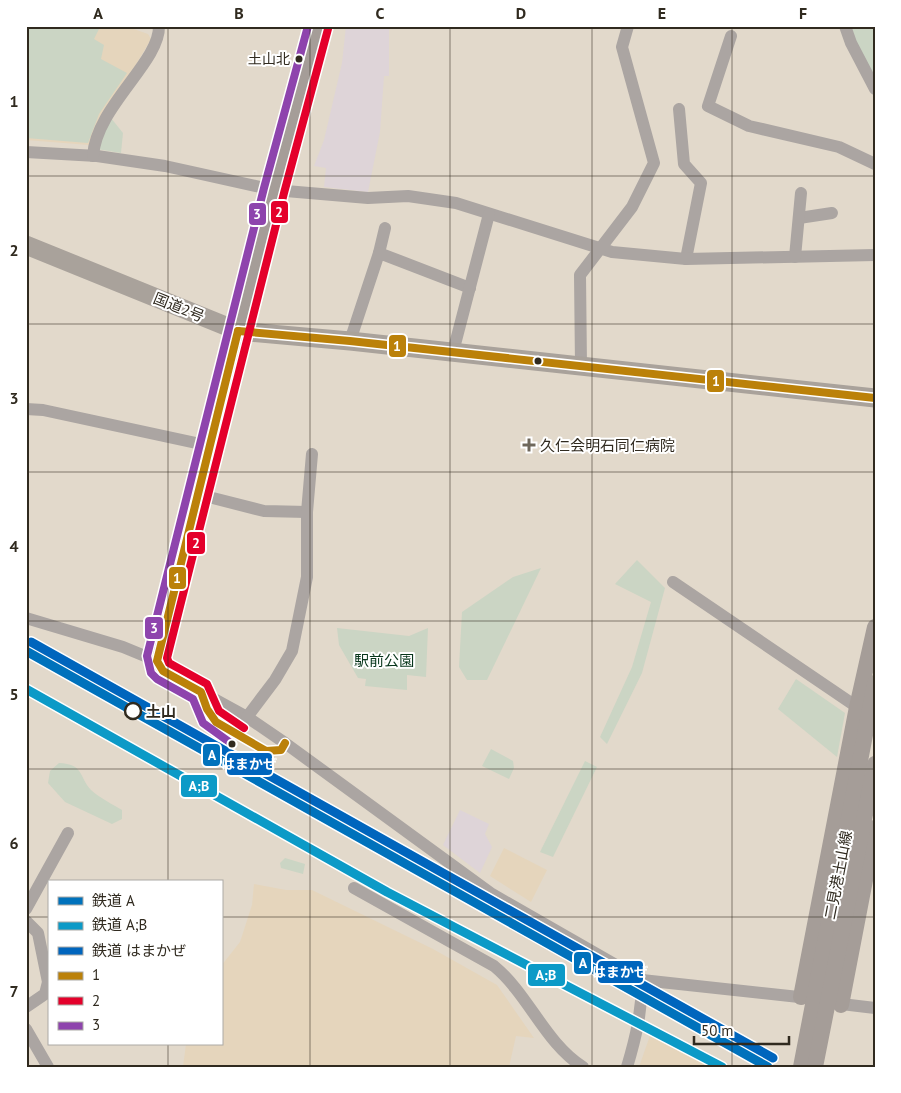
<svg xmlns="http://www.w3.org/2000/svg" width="901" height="1093" font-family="'PT Sans','Noto Sans JP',sans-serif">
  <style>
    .commercial { fill: #ded4d8 }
    .built { fill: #e5d5bc }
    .green { fill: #cbd5c4 }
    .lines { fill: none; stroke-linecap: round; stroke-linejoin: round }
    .minor { stroke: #aba5a2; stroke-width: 12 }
    .major { stroke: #a59d98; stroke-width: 16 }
    .highway { stroke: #a9a29b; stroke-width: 19 }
    .bus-1-casing { stroke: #fff; stroke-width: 11 }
    .bus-2-casing { stroke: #fff; stroke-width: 11 }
    .bus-3-casing { stroke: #fff; stroke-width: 11 }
    .bus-1 { stroke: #bb8109; stroke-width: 8 }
    .bus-2 { stroke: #e4002b; stroke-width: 8 }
    .bus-3 { stroke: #8e44ad; stroke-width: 8 }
    .rail-1-casing { stroke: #fff; stroke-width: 12 }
    .rail-2-casing { stroke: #fff; stroke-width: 12 }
    .rail-3-casing { stroke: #fff; stroke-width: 12 }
    .rail-1 { stroke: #0072bc; stroke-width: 9 }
    .rail-2 { stroke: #0c9ac7; stroke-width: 9 }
    .rail-3 { stroke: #0065bd; stroke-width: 9 }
    .grid { fill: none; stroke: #302a1f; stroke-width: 1; stroke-opacity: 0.55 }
    .bus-dot { fill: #302a1f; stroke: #fff; stroke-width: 2 }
    .poi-dot { fill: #6e675b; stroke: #fff; stroke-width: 2 }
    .stop-dot { fill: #fff; stroke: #302a1f; stroke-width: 2.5 }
    .labels { text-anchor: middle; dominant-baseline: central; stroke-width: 4; stroke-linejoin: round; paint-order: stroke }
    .bus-label { font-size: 14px; fill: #302a1f; stroke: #fff; text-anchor: end }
    .street-label { font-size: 15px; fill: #302a1f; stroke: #fff }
    .poi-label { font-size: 15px; fill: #302a1f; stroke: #fff; text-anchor: start }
    .park-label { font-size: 15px; fill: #06351a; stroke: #fff }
    .stop-label { font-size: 15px; font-weight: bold; fill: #302a1f; stroke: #fff; text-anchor: start }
    .line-badge { stroke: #fff; stroke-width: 2 }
    .badge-label { font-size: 14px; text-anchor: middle; font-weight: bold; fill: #fff }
    .neatline { fill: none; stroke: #302a1f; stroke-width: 2 }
    .grid-label { font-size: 16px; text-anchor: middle; font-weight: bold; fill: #302a1f }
  </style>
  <rect width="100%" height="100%" fill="#e2d9cb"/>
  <g class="commercial">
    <polygon points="346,26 389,26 389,76 384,76 380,132 368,192 324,187 326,168 314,166 324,140 342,63"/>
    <polygon points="460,810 489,824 485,834 492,847 480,873 443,845"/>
  </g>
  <g class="built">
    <polygon points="26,26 125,26 148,34 151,39 89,145 26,140"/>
    <polygon points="504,848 547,870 531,902 490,876"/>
    <polygon points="254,884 286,890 312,890 433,949 497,985 534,1038 516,1036 509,1067 183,1067 186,1044 221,1044 221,966 240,942 252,905"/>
    <polygon points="653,1027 729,1067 639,1067"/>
  </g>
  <g class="green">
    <polygon points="26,26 91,26 99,29 94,39 104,45 101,59 127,73 99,114 88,143 26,138"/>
    <polygon points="848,26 875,26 875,81"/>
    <polygon points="111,118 123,133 121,153 97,149"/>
    <polygon points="637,560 665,588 642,673 607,744 600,737 632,667 651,602 615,584"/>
    <polygon points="541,568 487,680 467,680 459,667 462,612 513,577"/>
    <polygon points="337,628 409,636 428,628 426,677 407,675 407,690 365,686 366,679 358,678 339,645"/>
    <polygon points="796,679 845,713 837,757 778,709"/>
    <polygon points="491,749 513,761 514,768 509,779 482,766"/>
    <polygon points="585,761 597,767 553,857 540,852"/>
    <path d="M59 763C84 764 79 777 91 790 100 798 112 804 122 810V819L112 824 65 802 48 783 50 771Z"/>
    <polygon points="285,858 305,864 303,874 281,868 280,863"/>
  </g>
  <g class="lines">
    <g class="minor">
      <polyline points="845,26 851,43 875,89"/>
      <polyline points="731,36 708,106 749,126 839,147 875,164"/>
      <polyline points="679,109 684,164 701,183 686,259"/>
      <polyline points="26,152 97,156 165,166 274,190 368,198 408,196 456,203 612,252 686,259 875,255"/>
      <path d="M93 156C96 107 160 62 159 26"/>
      <polyline points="799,218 832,213"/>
      <polyline points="379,253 385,228"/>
      <polyline points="795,257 801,193"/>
      <path d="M238 331 158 651 157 661 163 671 247 717 285 743 492 894 642 980C642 1011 636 1037 627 1067"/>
      <polyline points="350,341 379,253 470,288"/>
      <polyline points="453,352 489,214"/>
      <polyline points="581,366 580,275 632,207 654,163 622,47 628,26"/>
      <polyline points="26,409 43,410 210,446"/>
      <polyline points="197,494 264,511 307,512"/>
      <polyline points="673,582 857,707"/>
      <polyline points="26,618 123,647 157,661"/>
      <polyline points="247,717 275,680 292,651 307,577 307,512 312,454"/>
      <path d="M354 888 494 966C529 995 545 1043 583 1067"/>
      <polyline points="26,909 68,833"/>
      <polyline points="26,921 38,933 48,982 45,994 26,1007"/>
      <polyline points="642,980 808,998"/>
      <polyline points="833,1003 875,1008"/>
      <polyline points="26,1029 48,1067"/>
    </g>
    <g class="major">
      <polyline points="238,331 318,26"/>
      <polyline points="801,997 857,707 875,627"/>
      <polyline points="841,1005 875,828"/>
      <polyline points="801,1067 875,683"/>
      <polyline points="815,1067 875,764"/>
    </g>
    <polyline class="highway" points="26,245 238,331 350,341 875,398"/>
    <g class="bus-1-casing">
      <g id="bus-1">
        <polyline points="238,331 350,341 875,398"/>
        <polyline points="238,331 157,661 163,671 201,692 207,709 216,722 266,751 281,750 285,743"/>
      </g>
    </g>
    <g class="bus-2-casing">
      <polyline id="bus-2" points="244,728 219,711 207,684 169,663 167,658 284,193 328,29"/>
    </g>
    <g class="bus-3-casing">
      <polyline id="bus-3" points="232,744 203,723 193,699 157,679 151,673 147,656 264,188 308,26"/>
    </g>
    <use href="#bus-1" class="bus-1"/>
    <use href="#bus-2" class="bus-2"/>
    <use href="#bus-3" class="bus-3"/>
    <g class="rail-1-casing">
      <polyline id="rail-1" points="26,651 768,1067"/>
    </g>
    <g class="rail-2-casing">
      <polyline id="rail-2" points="26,689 387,892 722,1067"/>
    </g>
    <g class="rail-3-casing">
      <polyline id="rail-3" points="31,642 773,1058"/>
    </g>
    <use href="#rail-1" class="rail-1"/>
    <use href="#rail-2" class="rail-2"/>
    <use href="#rail-3" class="rail-3"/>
  </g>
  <path class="grid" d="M168 26V882M310 26V1067M450 26V1067M592 26V1067M732 26V1067M26 176H875M26 324H875M26 472H875M26 621H875M26 769H875M26 917H49M221 917H875M168 1044V1067"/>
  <g class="bus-dot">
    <circle cx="299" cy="59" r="4.5"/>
    <circle cx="538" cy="361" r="4.5"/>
    <circle cx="232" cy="744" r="4.5"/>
  </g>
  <path class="poi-dot" d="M526.5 437.5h5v5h5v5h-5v5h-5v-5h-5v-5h5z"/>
  <circle class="stop-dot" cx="133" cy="711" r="8"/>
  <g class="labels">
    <g class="bus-label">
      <text x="290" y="59">土山北</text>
    </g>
    <g class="street-label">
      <text transform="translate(179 307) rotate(22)">国道2号</text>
      <text transform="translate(838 875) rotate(-79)">二見港土山線</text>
    </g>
    <g class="poi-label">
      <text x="540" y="445">久仁会明石同仁病院</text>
    </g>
    <g class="park-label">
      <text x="384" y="660">駅前公園</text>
    </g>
    <g class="stop-label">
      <text x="146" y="711">土山</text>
    </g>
  </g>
  <g class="line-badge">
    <rect x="270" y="200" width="19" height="24" rx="5" fill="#e4002b"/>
    <rect x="248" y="202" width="19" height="24" rx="5" fill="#8e44ad"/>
    <rect x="388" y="334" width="19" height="24" rx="5" fill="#bb8109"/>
    <rect x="706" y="369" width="19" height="24" rx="5" fill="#bb8109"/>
    <rect x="186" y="531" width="20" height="24" rx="5" fill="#e4002b"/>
    <rect x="168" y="566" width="19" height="24" rx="5" fill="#bb8109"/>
    <rect x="144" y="616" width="20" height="24" rx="5" fill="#8e44ad"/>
    <rect x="202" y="743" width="19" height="24" rx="5" fill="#0072bc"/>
    <rect x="226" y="752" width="47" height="24" rx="5" fill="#0065bd"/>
    <rect x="180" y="774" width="38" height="24" rx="5" fill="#0c9ac7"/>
    <rect x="573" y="951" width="19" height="24" rx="5" fill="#0072bc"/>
    <rect x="597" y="960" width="47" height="24" rx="5" fill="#0065bd"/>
    <rect x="527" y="963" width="39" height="24" rx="5" fill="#0c9ac7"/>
  </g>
  <g class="badge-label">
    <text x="279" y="217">2</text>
    <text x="257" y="219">3</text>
    <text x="397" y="351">1</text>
    <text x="716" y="386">1</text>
    <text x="196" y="548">2</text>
    <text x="177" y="583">1</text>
    <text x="154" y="633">3</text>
    <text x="212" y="760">A</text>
    <text x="249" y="769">はまかぜ</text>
    <text x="199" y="791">A;B</text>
    <text x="583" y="968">A</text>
    <text x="620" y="977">はまかぜ</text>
    <text x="546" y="980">A;B</text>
  </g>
  <rect width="901" height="1093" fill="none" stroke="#ffffff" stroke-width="55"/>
  <rect x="48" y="880" width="175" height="165" fill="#ffffff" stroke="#acaaa5"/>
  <rect x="58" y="897" width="25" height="8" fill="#0072bc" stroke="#acaaa5"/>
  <text x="92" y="906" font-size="15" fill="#302a1f">鉄道 A</text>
  <rect x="58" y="922" width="25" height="8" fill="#0c9ac7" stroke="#acaaa5"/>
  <text x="92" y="930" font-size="15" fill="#302a1f">鉄道 A;B</text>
  <rect x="58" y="947" width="25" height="8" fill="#0065bd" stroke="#acaaa5"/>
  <text x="92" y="956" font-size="15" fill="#302a1f">鉄道 はまかぜ</text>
  <rect x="58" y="972" width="25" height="8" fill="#bb8109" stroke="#acaaa5"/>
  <text x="92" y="980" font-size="15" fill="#302a1f">1</text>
  <rect x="58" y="997" width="25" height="8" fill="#e4002b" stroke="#acaaa5"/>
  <text x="92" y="1006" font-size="15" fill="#302a1f">2</text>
  <rect x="58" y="1022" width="25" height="8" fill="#8e44ad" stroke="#acaaa5"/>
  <text x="92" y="1030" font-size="15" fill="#302a1f">3</text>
  <path d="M694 1036v8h95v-8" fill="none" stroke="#302a1f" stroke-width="2.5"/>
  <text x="701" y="1036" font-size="15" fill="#302a1f" stroke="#ffffff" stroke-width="4" paint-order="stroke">50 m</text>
  <rect x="28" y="28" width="846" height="1038" class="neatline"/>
  <g class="grid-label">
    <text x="98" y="19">A</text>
    <text x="239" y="19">B</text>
    <text x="380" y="19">C</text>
    <text x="521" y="19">D</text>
    <text x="662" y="19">E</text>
    <text x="803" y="19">F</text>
    <text x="14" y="107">1</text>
    <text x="14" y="256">2</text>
    <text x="14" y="404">3</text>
    <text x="14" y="552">4</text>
    <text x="14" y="700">5</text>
    <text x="14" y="849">6</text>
    <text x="14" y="997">7</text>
  </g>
</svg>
